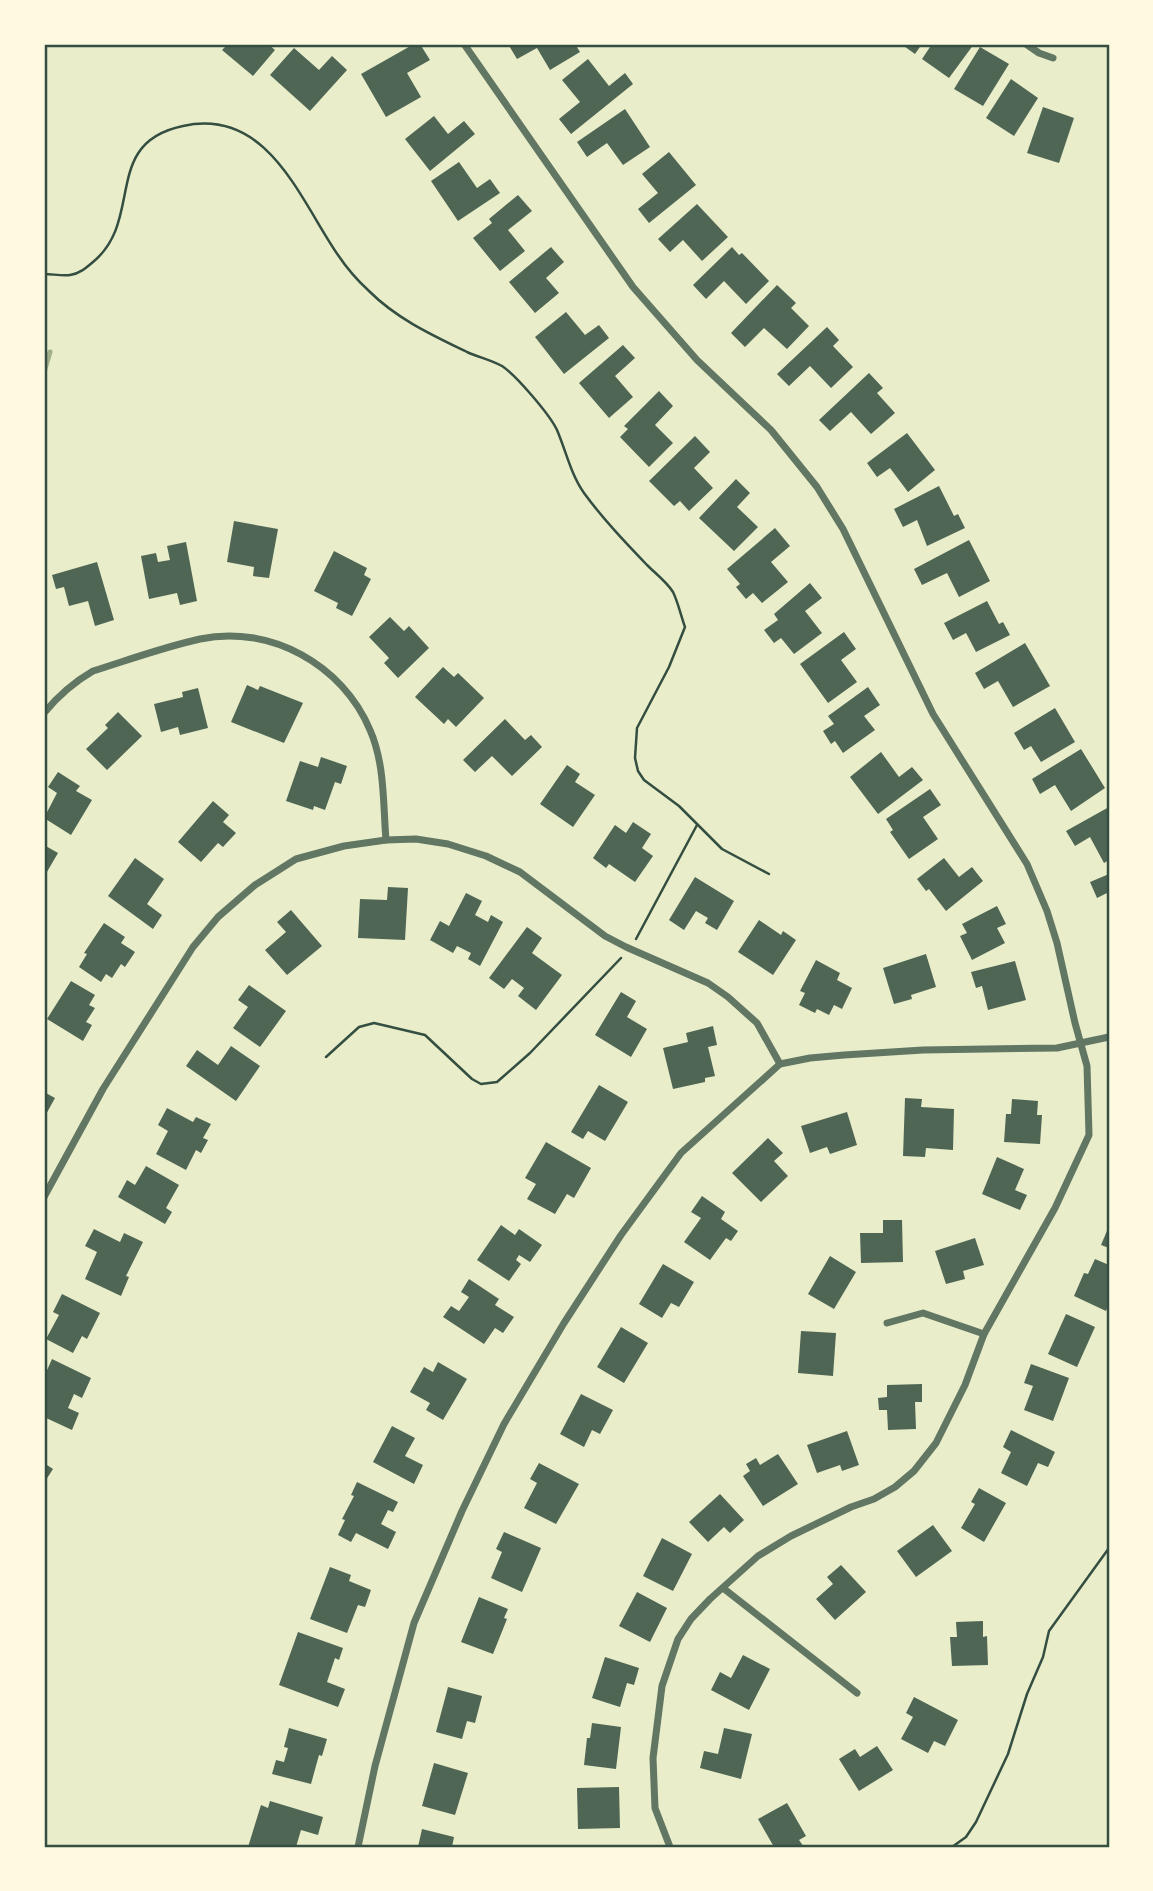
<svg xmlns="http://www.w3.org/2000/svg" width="1153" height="1891" font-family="'Crimson Pro',serif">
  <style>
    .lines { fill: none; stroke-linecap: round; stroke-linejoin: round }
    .stream { stroke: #a3b18a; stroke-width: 5 }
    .building { fill: #4f6655 }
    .path { stroke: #344e41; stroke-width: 2.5 }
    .minor { stroke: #617663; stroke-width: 7 }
    .neatline { fill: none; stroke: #344e41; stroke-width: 2.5 }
  </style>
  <rect width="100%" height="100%" fill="#e9edc9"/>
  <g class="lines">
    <polyline class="stream" points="44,372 50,352"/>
  </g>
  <g class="building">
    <polygon points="228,44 268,44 275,50 253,76 222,50"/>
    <polygon points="414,44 420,44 430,60 407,73 421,97 386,117 361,74"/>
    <polygon points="508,44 575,44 580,52 550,70 537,48 517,59"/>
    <polygon points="901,44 922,44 915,54"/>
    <polygon points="932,44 974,44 949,78 922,59"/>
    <polygon points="980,47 1009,64 983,106 954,89"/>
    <polygon points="294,48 319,70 332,56 347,70 310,111 270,75"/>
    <polygon points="588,59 609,86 625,73 633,84 571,134 559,119 580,102 562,80"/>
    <polygon points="1011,79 1038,98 1014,136 986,118"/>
    <polygon points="1043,107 1074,118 1059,163 1027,153"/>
    <polygon points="625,109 650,147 623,165 607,143 587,157 577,142"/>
    <polygon points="434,116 448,134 464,121 475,134 430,171 405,139"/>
    <polygon points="669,152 696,185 649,223 638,209 658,193 642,174"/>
    <polygon points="459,162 477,188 490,179 500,193 458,221 431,181"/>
    <polygon points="518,195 532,211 508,230 525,251 500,271 473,238 492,223 489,219"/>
    <polygon points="697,204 728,237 702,261 683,240 670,252 658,239"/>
    <polygon points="551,247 564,262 546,278 559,293 535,313 509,282"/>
    <polygon points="732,247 739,255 742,253 769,281 746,304 724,281 706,299 693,285"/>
    <polygon points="777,285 796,303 791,308 809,326 787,349 764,328 745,347 731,333"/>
    <polygon points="566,312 585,335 599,325 609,338 564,374 535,337"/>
    <polygon points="827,327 839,340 833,346 853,367 831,388 810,366 789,386 777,374"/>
    <polygon points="623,345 635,358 615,376 633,397 609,418 579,383"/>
    <polygon points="869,373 883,388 877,393 895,413 871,434 851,412 830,431 819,420"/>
    <polygon points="659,391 673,406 655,425 673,443 649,467 620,437 628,429 624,426"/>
    <polygon points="907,433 935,470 908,492 890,468 877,477 867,463"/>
    <polygon points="695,436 710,452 694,468 713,488 689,511 680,501 674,506 649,481"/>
    <polygon points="736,479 750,493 737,507 758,527 734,551 699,518"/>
    <polygon points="939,486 954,516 958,514 965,528 927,546 917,520 903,527 894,509"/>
    <polygon points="234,521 278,529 269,578 253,576 254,567 227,562"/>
    <polygon points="775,528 790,546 771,562 788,582 762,603 753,593 746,599 736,587 740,584 727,569"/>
    <polygon points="969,540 990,581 959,597 947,573 922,585 914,569"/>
    <polygon points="186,542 197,601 180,605 177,593 149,599 141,556 156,553 158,562 170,560 167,546"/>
    <polygon points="334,551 367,568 364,575 371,579 352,616 336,608 338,603 314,591"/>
    <polygon points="97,562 114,620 95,626 88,601 69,606 64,587 56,589 52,575"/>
    <polygon points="810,583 822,598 805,611 822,633 794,654 781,638 774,643 764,630 778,620 774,614"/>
    <polygon points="987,601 999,624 1003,622 1010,635 976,652 966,633 953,640 944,623"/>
    <polygon points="390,617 404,631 409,626 429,648 398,678 384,663 389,658 369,637"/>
    <polygon points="844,632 856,649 841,660 857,682 828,703 800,664"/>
    <polygon points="1025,643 1050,686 1013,707 998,681 984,689 975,673"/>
    <polygon points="443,667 454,677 458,673 484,698 456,727 448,719 444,724 415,697"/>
    <polygon points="247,685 258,690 260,686 303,703 284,743 231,722"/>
    <polygon points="868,687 880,705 864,716 875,730 843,753 835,741 831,744 823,731 834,724 828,716"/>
    <polygon points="198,688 208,728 180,735 178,727 161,732 154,704 183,697 182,692"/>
    <polygon points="1055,708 1075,742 1041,762 1031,746 1024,750 1014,733"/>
    <polygon points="118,712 142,736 107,770 86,749 108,728 105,725"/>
    <polygon points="505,719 525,740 531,735 542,747 512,776 492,756 475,772 463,760"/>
    <polygon points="1081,749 1105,788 1071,811 1055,785 1040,794 1032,779"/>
    <polygon points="881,752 899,777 912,767 923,780 878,814 850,777"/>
    <polygon points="321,757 347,766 341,784 335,782 325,810 314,806 313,810 286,801 300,761 318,767"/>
    <polygon points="567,765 580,774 575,782 595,795 573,827 540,804"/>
    <polygon points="58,772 80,786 76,791 92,800 71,835 44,818 57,793 48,787"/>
    <polygon points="930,789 941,805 923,817 938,839 909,859 890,832 893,830 886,819"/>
    <polygon points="213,801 229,815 223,822 236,833 223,847 218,843 201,862 178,842"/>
    <polygon points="1109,807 1109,860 1104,863 1090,837 1075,846 1066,831"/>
    <polygon points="633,822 651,834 642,848 653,856 635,882 609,864 606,868 593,858 615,825 626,833"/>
    <polygon points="44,845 58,853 44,877"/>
    <polygon points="135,858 164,879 147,904 162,915 153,929 108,896"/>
    <polygon points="944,858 959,877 972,867 983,881 946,911 929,889 926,891 917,879"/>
    <polygon points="1109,874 1109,892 1097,898 1090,882"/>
    <polygon points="695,877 734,901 717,930 705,923 708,918 696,911 684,930 669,920"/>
    <polygon points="388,887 408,888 405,940 358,938 360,899 387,900"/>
    <polygon points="466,893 482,901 475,915 488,922 491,915 503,922 480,966 468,959 471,953 457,946 453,953 430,940 440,921 449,926"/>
    <polygon points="997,906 1006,924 997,928 1005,943 972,960 960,936 967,933 962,924"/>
    <polygon points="291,910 322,946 287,975 265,950 286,932 277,922"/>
    <polygon points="759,920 781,935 783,931 796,940 773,975 738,952"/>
    <polygon points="104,923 125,937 121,943 135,952 125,967 121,964 112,978 106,974 101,982 79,967 87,954 84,953"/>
    <polygon points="527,927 542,938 532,953 562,975 536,1010 518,996 524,988 512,979 504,989 489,978"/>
    <polygon points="926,954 936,987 911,995 912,999 894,1004 883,968"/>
    <polygon points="816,960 840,973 837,980 852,988 842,1009 834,1005 829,1015 817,1009 815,1013 799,1005 805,993 800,991"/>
    <polygon points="1015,961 1026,1000 988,1010 982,986 976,988 971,972"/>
    <polygon points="71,981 95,995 89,1005 95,1008 86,1022 92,1025 83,1041 47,1019"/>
    <polygon points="249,985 286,1011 260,1047 233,1028 248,1007 238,1000"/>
    <polygon points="621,992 636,1001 627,1017 647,1029 631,1057 595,1035"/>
    <polygon points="713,1026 717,1045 708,1047 715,1076 705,1078 705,1082 673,1089 663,1048 688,1042 686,1033"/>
    <polygon points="231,1046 260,1066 236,1101 186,1066 197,1050 218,1065"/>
    <polygon points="599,1085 628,1102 605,1141 588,1131 583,1139 571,1132"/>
    <polygon points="44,1092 55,1098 44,1118"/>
    <polygon points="905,1098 922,1099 921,1107 954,1109 953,1150 926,1148 925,1157 903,1156"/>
    <polygon points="1012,1099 1038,1101 1037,1115 1042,1115 1040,1144 1004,1142 1006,1114 1011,1114"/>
    <polygon points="167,1108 193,1122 196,1117 211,1124 203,1138 208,1140 201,1153 196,1150 186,1170 156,1154 168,1131 158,1125"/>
    <polygon points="847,1112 857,1145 830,1154 827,1147 810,1153 801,1126"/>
    <polygon points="768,1138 783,1153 774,1161 788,1176 761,1202 732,1173"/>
    <polygon points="546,1142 591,1168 574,1198 567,1194 555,1214 527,1199 536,1184 525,1178"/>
    <polygon points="997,1157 1024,1169 1015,1190 1027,1195 1020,1210 982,1194"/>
    <polygon points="146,1166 179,1185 166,1208 172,1212 165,1224 118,1197 127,1180 135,1185"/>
    <polygon points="702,1196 725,1212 721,1219 738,1231 731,1241 726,1238 710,1260 684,1242 701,1218 691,1212"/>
    <polygon points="883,1220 902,1220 903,1262 861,1263 860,1233 883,1233"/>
    <polygon points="501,1225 515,1235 519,1229 542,1245 530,1262 519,1255 516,1260 521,1264 509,1281 477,1260"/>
    <polygon points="1109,1226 1109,1248 1101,1245"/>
    <polygon points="94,1229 120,1242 124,1233 143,1242 126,1276 129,1277 121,1296 85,1279 97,1252 85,1246"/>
    <polygon points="975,1238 984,1265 963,1271 965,1279 946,1284 935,1251"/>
    <polygon points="830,1256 856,1272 834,1309 808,1294"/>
    <polygon points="1095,1259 1109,1265 1109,1303 1106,1311 1074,1296 1084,1273 1088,1274"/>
    <polygon points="663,1264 694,1282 679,1307 671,1303 662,1318 639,1304"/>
    <polygon points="469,1279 499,1299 495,1305 514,1317 503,1333 495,1328 484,1344 443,1317 451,1306 459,1311 469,1297 461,1292"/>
    <polygon points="62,1294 100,1313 87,1339 82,1336 73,1353 46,1339 59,1315 53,1312"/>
    <polygon points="1066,1314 1095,1327 1077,1367 1048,1354"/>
    <polygon points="621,1327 648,1343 624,1383 597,1367"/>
    <polygon points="801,1331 836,1333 833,1376 798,1373"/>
    <polygon points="52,1359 91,1378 82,1398 74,1394 68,1408 79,1413 72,1430 44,1417 44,1377"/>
    <polygon points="438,1362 467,1379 443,1420 426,1410 430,1403 410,1392 424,1367 433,1372"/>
    <polygon points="1031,1364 1069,1378 1053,1421 1024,1410 1033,1386 1024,1383"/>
    <polygon points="922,1384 922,1402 915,1402 916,1429 888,1430 887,1410 879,1410 878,1398 887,1397 887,1385"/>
    <polygon points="581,1394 613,1410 600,1434 592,1430 584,1447 560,1434"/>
    <polygon points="392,1426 415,1438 405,1456 423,1465 414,1484 373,1462"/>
    <polygon points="1011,1430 1055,1452 1048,1467 1038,1463 1027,1486 1001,1473 1011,1452 1003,1447"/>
    <polygon points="847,1431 859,1465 842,1471 840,1465 817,1473 807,1445"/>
    <polygon points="778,1454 798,1484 763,1506 743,1476 750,1471 746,1464 756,1458 760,1465"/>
    <polygon points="44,1463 53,1469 44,1483"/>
    <polygon points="539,1463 579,1484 556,1524 524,1508 537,1483 530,1479"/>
    <polygon points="357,1482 398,1502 393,1512 388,1510 381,1524 396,1532 388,1549 356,1533 351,1542 338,1535 345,1520 342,1519 354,1496 351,1495"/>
    <polygon points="979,1488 1006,1503 984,1542 961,1528 975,1504 971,1502"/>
    <polygon points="720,1494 744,1520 730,1533 724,1527 708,1542 689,1522"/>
    <polygon points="933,1525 952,1551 916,1577 897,1551"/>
    <polygon points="504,1532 541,1548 522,1592 491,1578 502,1552 496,1549"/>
    <polygon points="662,1538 692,1554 673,1591 643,1576"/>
    <polygon points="841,1565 866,1592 835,1620 816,1599 833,1584 827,1577"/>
    <polygon points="330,1567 351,1575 349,1581 371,1590 365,1607 358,1605 347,1633 310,1619"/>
    <polygon points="637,1592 667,1608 650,1642 619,1626"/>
    <polygon points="479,1597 508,1609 504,1618 507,1619 493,1654 461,1642"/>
    <polygon points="983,1621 983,1637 987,1636 988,1665 952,1666 950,1637 957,1637 956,1622"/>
    <polygon points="298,1632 343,1648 339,1660 335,1658 327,1682 345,1689 338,1707 279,1685"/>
    <polygon points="743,1655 770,1669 749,1710 711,1690 720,1672 731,1678"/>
    <polygon points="605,1657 639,1668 634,1685 627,1683 620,1707 592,1698"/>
    <polygon points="448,1687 482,1696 475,1723 467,1721 462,1739 436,1732"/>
    <polygon points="914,1697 958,1720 945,1746 934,1741 928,1753 901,1739 913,1717 906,1713"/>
    <polygon points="592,1723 621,1727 616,1769 584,1765 587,1738 590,1738"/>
    <polygon points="289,1728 327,1739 322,1756 319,1755 311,1784 272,1774 276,1760 284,1762 288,1748 284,1747"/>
    <polygon points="724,1728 752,1734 741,1779 700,1768 704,1751 718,1754"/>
    <polygon points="877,1746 893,1770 859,1791 839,1759 855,1749 860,1757"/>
    <polygon points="434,1763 468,1773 455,1815 422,1806"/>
    <polygon points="619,1787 620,1828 578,1829 577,1788"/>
    <polygon points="270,1801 323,1817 318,1835 301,1830 296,1847 248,1847 261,1805 268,1808"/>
    <polygon points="787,1803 806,1836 799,1840 804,1847 774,1847 758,1819"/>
    <polygon points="422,1829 454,1837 452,1847 418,1847"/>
  </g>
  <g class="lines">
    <g class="path">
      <path d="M44 274C52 274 62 276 70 275 79 274 86 268 93 262 145 219 101 143 183 126 268 107 300 200 338 255 346 267 357 280 369 291 397 319 432 335 467 352 478 357 491 360 502 366 516 375 550 415 557 430 566 451 571 475 584 493 603 519 625 542 647 565 655 573 667 582 673 592 678 602 681 616 685 627L669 667 637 728 635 758 638 771 644 780 679 806 722 849 769 874"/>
      <polyline points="636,939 697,825"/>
      <polyline points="326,1057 359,1027 374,1023 425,1035 472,1079 481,1084 497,1082 530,1053 621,958"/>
      <polyline points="952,1847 966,1837 976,1822 1008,1754 1027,1694 1043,1657 1049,1631 1109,1548"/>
    </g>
    <g class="minor">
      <polyline points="464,44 633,287 697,360 771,430 817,487 843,529 933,714 1027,864 1047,911 1057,943 1075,1023 1087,1066 1089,1135 1055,1208 984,1334 965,1385 936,1443 914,1471 895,1487 874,1499 851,1507 791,1536 758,1556 710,1599 691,1619 678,1639 662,1686 653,1758 655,1808 670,1847"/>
      <polyline points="1026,44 1039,53 1053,58"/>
      <path d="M44 713C58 696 74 682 93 671 128 660 164 647 200 639 270 624 343 665 370 730 385 764 383 804 386 840"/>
      <polyline points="44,1197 103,1089 193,947 218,917 255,885 296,859 344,846 386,840 416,839 448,844 486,856 520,872 605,936 626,947 708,983 728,997 757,1023 780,1064"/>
      <polyline points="887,1323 923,1313 984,1334"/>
      <polyline points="723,1588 857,1693"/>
      <polyline points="358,1847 375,1766 414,1623 462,1511 504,1424 564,1323 621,1235 681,1153 780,1064 810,1058 844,1055 923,1050 1057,1048 1109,1037"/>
    </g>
  </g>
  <rect width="1153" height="1891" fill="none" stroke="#fefae0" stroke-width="91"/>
  <rect x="46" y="46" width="1062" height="1800" class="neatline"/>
</svg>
